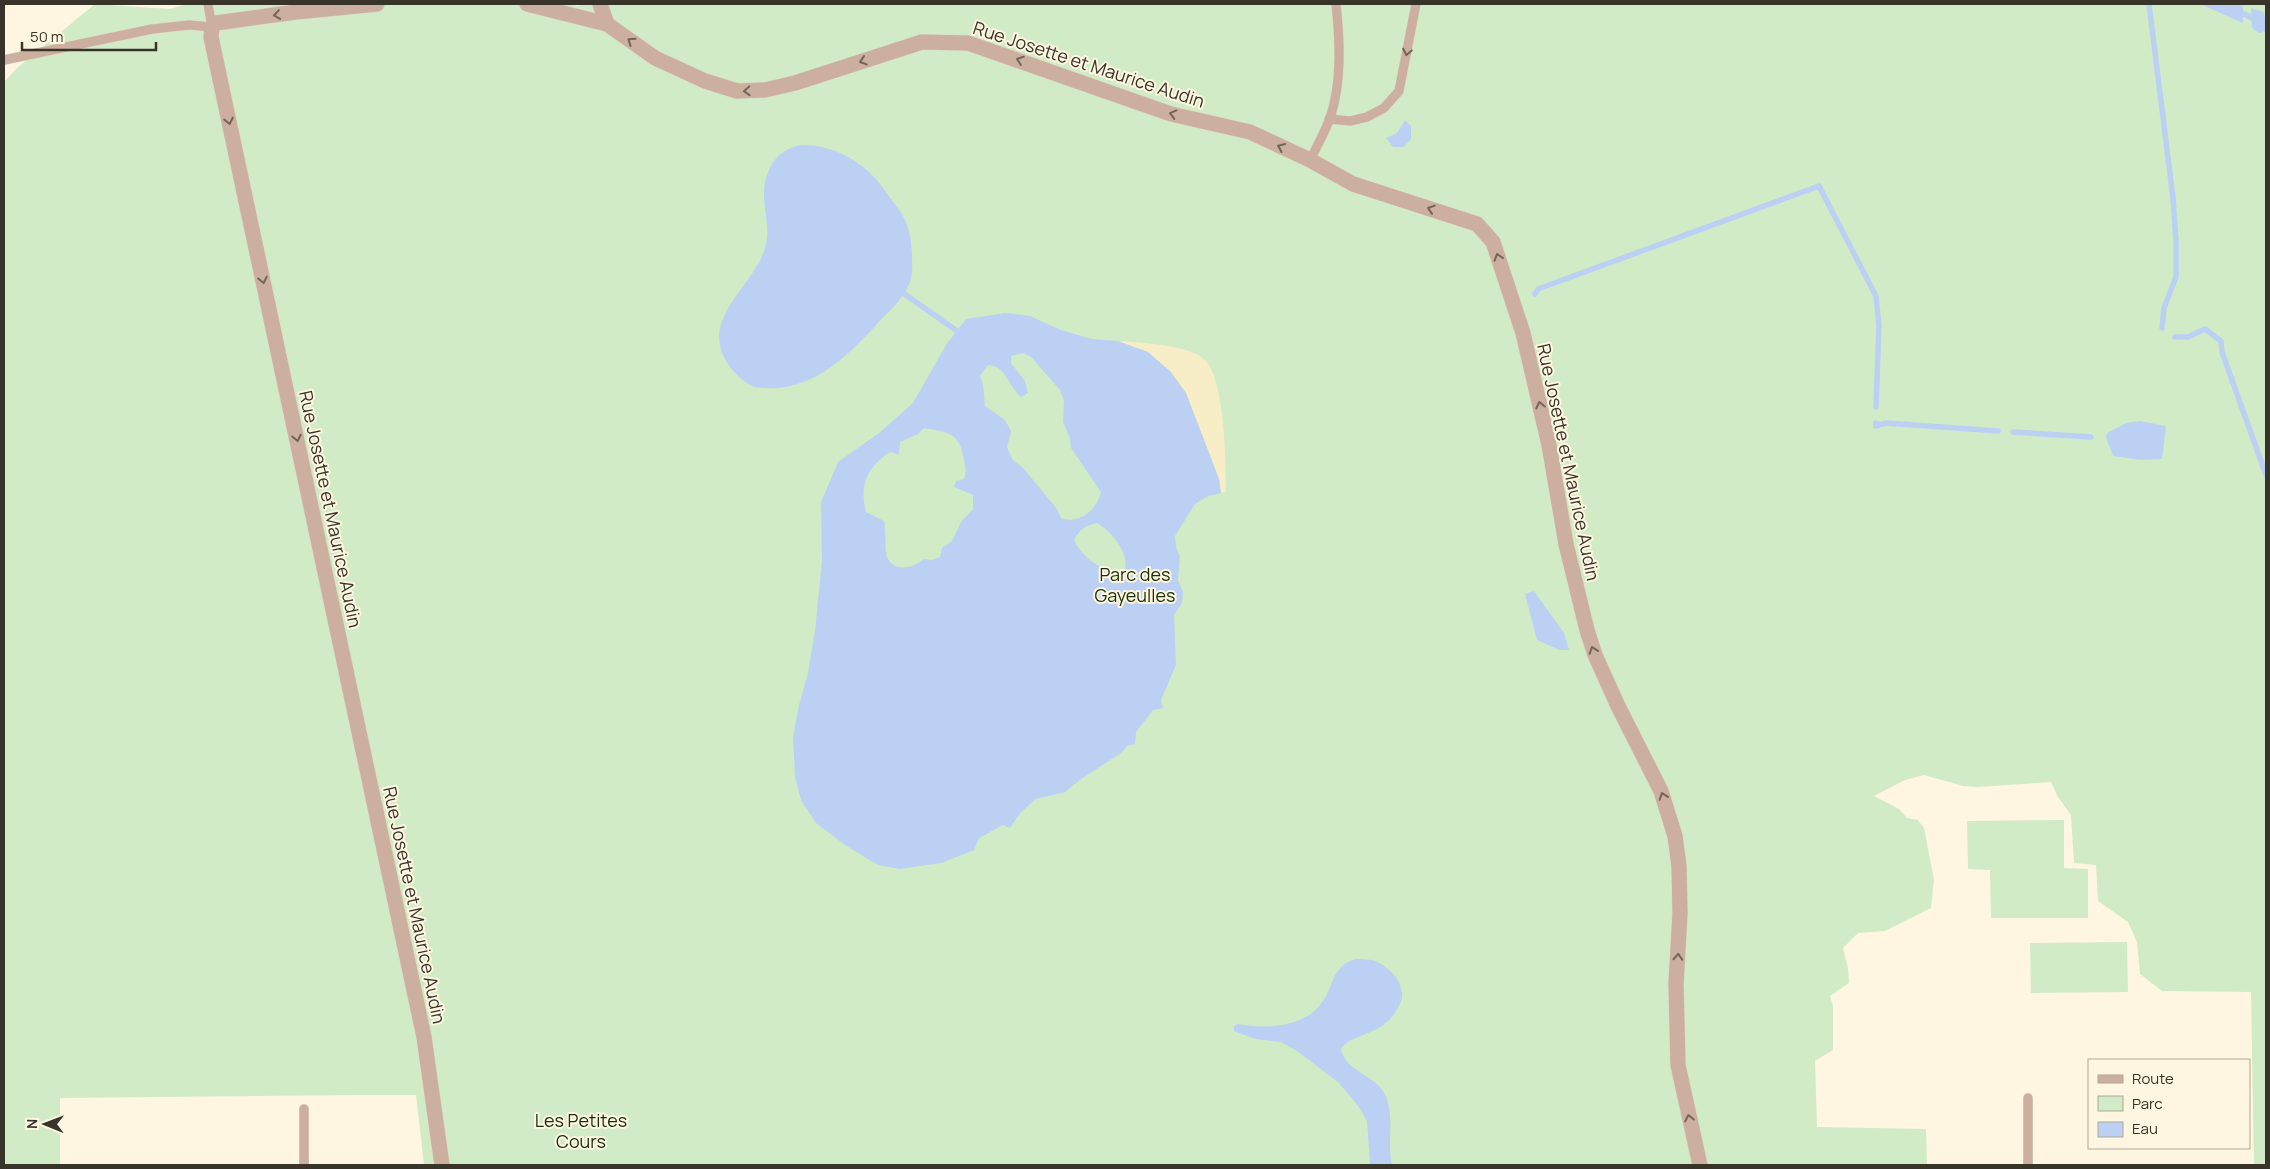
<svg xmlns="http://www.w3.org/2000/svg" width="2270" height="1169" font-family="Manrope,sans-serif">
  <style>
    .green { fill: #d1ebc6 }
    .sand { fill: #f7edc7 }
    .water { fill: #bcd0f4; fill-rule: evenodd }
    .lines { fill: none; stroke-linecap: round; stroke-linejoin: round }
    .stream { stroke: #bcd0f4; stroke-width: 5.5 }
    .service-casing { stroke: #dad3c0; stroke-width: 10 }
    .minor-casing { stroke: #dad3c0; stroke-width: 16 }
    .service { stroke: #ccaf9e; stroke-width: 9 }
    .minor { stroke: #ccaf9e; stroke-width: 15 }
    .oneway { stroke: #736558 }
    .labels { text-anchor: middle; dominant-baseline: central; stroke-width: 4; stroke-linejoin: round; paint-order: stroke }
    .street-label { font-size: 18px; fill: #38342a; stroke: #fef6e1 }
    .park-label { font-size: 18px; fill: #173108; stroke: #fef6e1 }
  </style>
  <rect width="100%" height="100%" fill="#fef6e1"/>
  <g class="green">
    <polygon points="95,4 170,9 186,4 571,4 578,6 580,4 2266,4 2266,1165 2254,1165 2251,992 2162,991 2140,974 2137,942 2128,922 2098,901 2096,865 2074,863 2071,815 2058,797 2051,782 1978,787 1963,786 1924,775 1905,780 1874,796 1899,809 1907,818 1918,820 1924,828 1934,880 1931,908 1885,931 1858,933 1843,948 1848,968 1849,983 1830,996 1833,1006 1833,1050 1815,1061 1817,1127 1926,1129 1927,1165 424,1165 416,1095 367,1095 60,1098 60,1165 4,1165 4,82 18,67"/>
    <polygon points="2064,820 2064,868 2088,869 2088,918 1991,918 1990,870 1968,869 1967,821"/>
    <polygon points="2127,942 2128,992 2031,993 2030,943"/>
  </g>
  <path class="sand" d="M1118 341C1140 343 1191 344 1206 361 1225 383 1226 462 1226 492L1221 493 1219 479 1186 393 1148 353Z"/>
  <g class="water">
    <polygon points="2200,4 2239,4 2243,7 2243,23"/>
    <polygon points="2251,8 2264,12 2266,27 2262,33 2259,33 2252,28"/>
    <polygon points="1405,120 1411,126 1411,139 1404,147 1393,147 1386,138 1397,133"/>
    <path d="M799 145C833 144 864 161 883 188 902 214 911 221 912 255 912 262 913 271 911 278 907 296 890 310 878 323 849 355 812 392 764 388 759 387 755 388 750 385 738 378 729 368 723 355 705 314 755 284 765 248 773 221 756 198 769 170 776 155 784 150 799 145Z"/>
    <path d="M1005 313 1030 316 1061 330 1092 339 1118 341 1148 352 1171 372 1186 393 1219 479 1221 493 1208 496 1195 504 1175 536 1176 547 1180 556 1178 581 1183 591 1182 603 1174 615 1176 665 1161 700 1163 708 1153 710 1136 732 1135 744 1127 746 1121 753 1081 779 1065 792 1036 799 1020 813 1010 828 1003 825 979 838 974 850 941 863 900 869 878 865 845 845 816 823 801 800 795 777 793 737 799 705 808 673 815 631 822 561 821 502 838 462 879 433 913 403 946 345 966 319ZM1023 353 1031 357 1060 390 1064 401 1063 422 1070 438 1071 448 1101 492C1097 509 1080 525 1061 518L1057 509 1024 469 1012 459 1007 447 1011 431 1005 420 985 406 983 384 980 376 988 365C1006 366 1009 387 1021 397L1028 393 1025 381 1011 363V356ZM924 428C945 432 958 431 963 455 965 465 967 469 964 479L956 481 954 487 973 495V509L961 522 952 541 942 548 940 557 931 560 924 559C914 568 894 573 887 557 885 552 886 530 884 521L866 512C859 485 867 467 890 452L899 454 900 442 918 434ZM1097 523C1111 531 1129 552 1125 569 1107 578 1082 557 1074 540 1079 530 1086 525 1097 523Z"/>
    <polygon points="2140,421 2166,426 2162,459 2141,460 2113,456 2106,437 2107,433 2126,423"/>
    <polygon points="1534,591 1564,633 1569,650 1559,650 1537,640 1525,594"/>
    <path d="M1356 959C1370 959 1378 960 1388 969 1396 975 1400 982 1402 992 1403 999 1399 1007 1395 1013 1380 1036 1350 1034 1341 1049 1345 1073 1380 1075 1387 1099 1394 1121 1387 1144 1392 1165H1370L1367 1121 1359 1107 1339 1083 1297 1051 1281 1042 1255 1039 1234 1031V1026L1238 1024C1264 1029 1302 1028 1320 1005 1335 987 1330 966 1356 959Z"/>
  </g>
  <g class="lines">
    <g class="stream">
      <polyline points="2149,4 2173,198 2176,241 2176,277 2164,308 2162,328"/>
      <polyline points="2238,11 2252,18 2266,30"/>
      <polyline points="903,293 957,331"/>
      <polyline points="1535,294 1538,289 1819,186 1876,296 1879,326 1876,407"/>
      <polyline points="2175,337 2188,337 2205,329 2221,341 2222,352 2266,475"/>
      <polyline points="1876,423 1876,426 1886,423 1998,431"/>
      <polyline points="2013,432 2091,437"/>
    </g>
    <g class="service-casing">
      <g id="service">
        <polyline points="4,60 152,29 189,25 212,27 208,4"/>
        <polyline points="1329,119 1350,121 1367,117 1384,108 1399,91 1416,4"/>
        <path d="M1310 160C1317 146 1325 132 1330 118 1342 83 1340 41 1336 4"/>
        <polyline points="2028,1098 2028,1165"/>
        <polyline points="304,1165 304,1109"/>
      </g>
    </g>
    <g class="minor-casing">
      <g id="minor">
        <polyline points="377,4 296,12 216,23 212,27 211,37 424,1037 442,1165"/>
        <polyline points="527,4 607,24 655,58 705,81 737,91 765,90 795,83 922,42 968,43 1171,114 1250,132 1310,160 1353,184 1477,224 1493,242 1523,333 1549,445 1566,544 1587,630 1595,655 1618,706 1661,791 1675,836 1679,866 1680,913 1676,984 1678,1065 1700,1165"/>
        <polyline points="600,4 607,24"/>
      </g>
    </g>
    <use href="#service" class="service"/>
    <use href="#minor" class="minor"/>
  </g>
  <defs><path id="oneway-chevron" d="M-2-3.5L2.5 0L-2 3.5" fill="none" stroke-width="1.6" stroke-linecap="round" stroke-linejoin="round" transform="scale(1.25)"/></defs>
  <g class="oneway">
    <use href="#oneway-chevron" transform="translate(277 15) rotate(172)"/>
    <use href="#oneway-chevron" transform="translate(631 41) rotate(-145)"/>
    <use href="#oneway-chevron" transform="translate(1407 52) rotate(101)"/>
    <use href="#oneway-chevron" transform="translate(1020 60) rotate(-161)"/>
    <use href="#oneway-chevron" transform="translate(863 61) rotate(162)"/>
    <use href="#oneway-chevron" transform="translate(747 91) rotate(177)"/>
    <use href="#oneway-chevron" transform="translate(1173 114) rotate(-165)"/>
    <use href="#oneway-chevron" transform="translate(229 121) rotate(78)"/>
    <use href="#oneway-chevron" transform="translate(1281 147) rotate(-156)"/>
    <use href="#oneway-chevron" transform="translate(1431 209) rotate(-162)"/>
    <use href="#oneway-chevron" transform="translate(1498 257) rotate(-108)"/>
    <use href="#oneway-chevron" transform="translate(263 280) rotate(78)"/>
    <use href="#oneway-chevron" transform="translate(1540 405) rotate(-103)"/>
    <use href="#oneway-chevron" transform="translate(297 438) rotate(78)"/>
    <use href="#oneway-chevron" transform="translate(1593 650) rotate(-109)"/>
    <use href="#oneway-chevron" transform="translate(1663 796) rotate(-109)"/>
    <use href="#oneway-chevron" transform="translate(1678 957) rotate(-87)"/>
    <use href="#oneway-chevron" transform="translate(1689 1118) rotate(-102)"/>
  </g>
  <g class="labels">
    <g class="street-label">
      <text transform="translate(1089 64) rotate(18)">Rue Josette et Maurice Audin</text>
      <text transform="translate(1569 462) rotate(78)">Rue Josette et Maurice Audin</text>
      <text transform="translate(331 509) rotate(78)">Rue Josette et Maurice Audin</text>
      <text transform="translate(415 905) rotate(78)">Rue Josette et Maurice Audin</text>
    </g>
    <g class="park-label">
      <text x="1135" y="574">Parc des<tspan x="1135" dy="21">Gayeulles</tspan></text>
      <text x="581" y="1120">Les Petites<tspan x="581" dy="21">Cours</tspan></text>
    </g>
  </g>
  <rect width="2270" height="1169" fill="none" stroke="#38342a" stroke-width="10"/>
  <rect x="2088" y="1059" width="162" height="90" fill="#fef6e1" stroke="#afa898"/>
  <rect x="2098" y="1075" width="25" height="8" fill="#ccaf9e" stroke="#afa898"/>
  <text x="2132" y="1084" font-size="15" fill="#38342a">Route</text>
  <rect x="2098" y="1096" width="25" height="15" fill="#d1ebc6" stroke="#afa898"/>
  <text x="2132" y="1109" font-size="15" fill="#38342a">Parc</text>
  <rect x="2098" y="1122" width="25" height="15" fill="#bcd0f4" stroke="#afa898"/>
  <text x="2132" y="1134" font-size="15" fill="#38342a">Eau</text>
  <g transform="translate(45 1124) rotate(271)" stroke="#fef6e1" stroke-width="4" paint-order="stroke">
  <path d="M0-4L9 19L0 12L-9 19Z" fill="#38342a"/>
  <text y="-8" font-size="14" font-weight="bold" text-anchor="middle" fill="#38342a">N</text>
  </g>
  <path d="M22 42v8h134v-8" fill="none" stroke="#38342a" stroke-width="2.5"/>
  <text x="30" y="42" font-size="15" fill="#38342a" stroke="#fef6e1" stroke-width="4" paint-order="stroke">50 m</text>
</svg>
